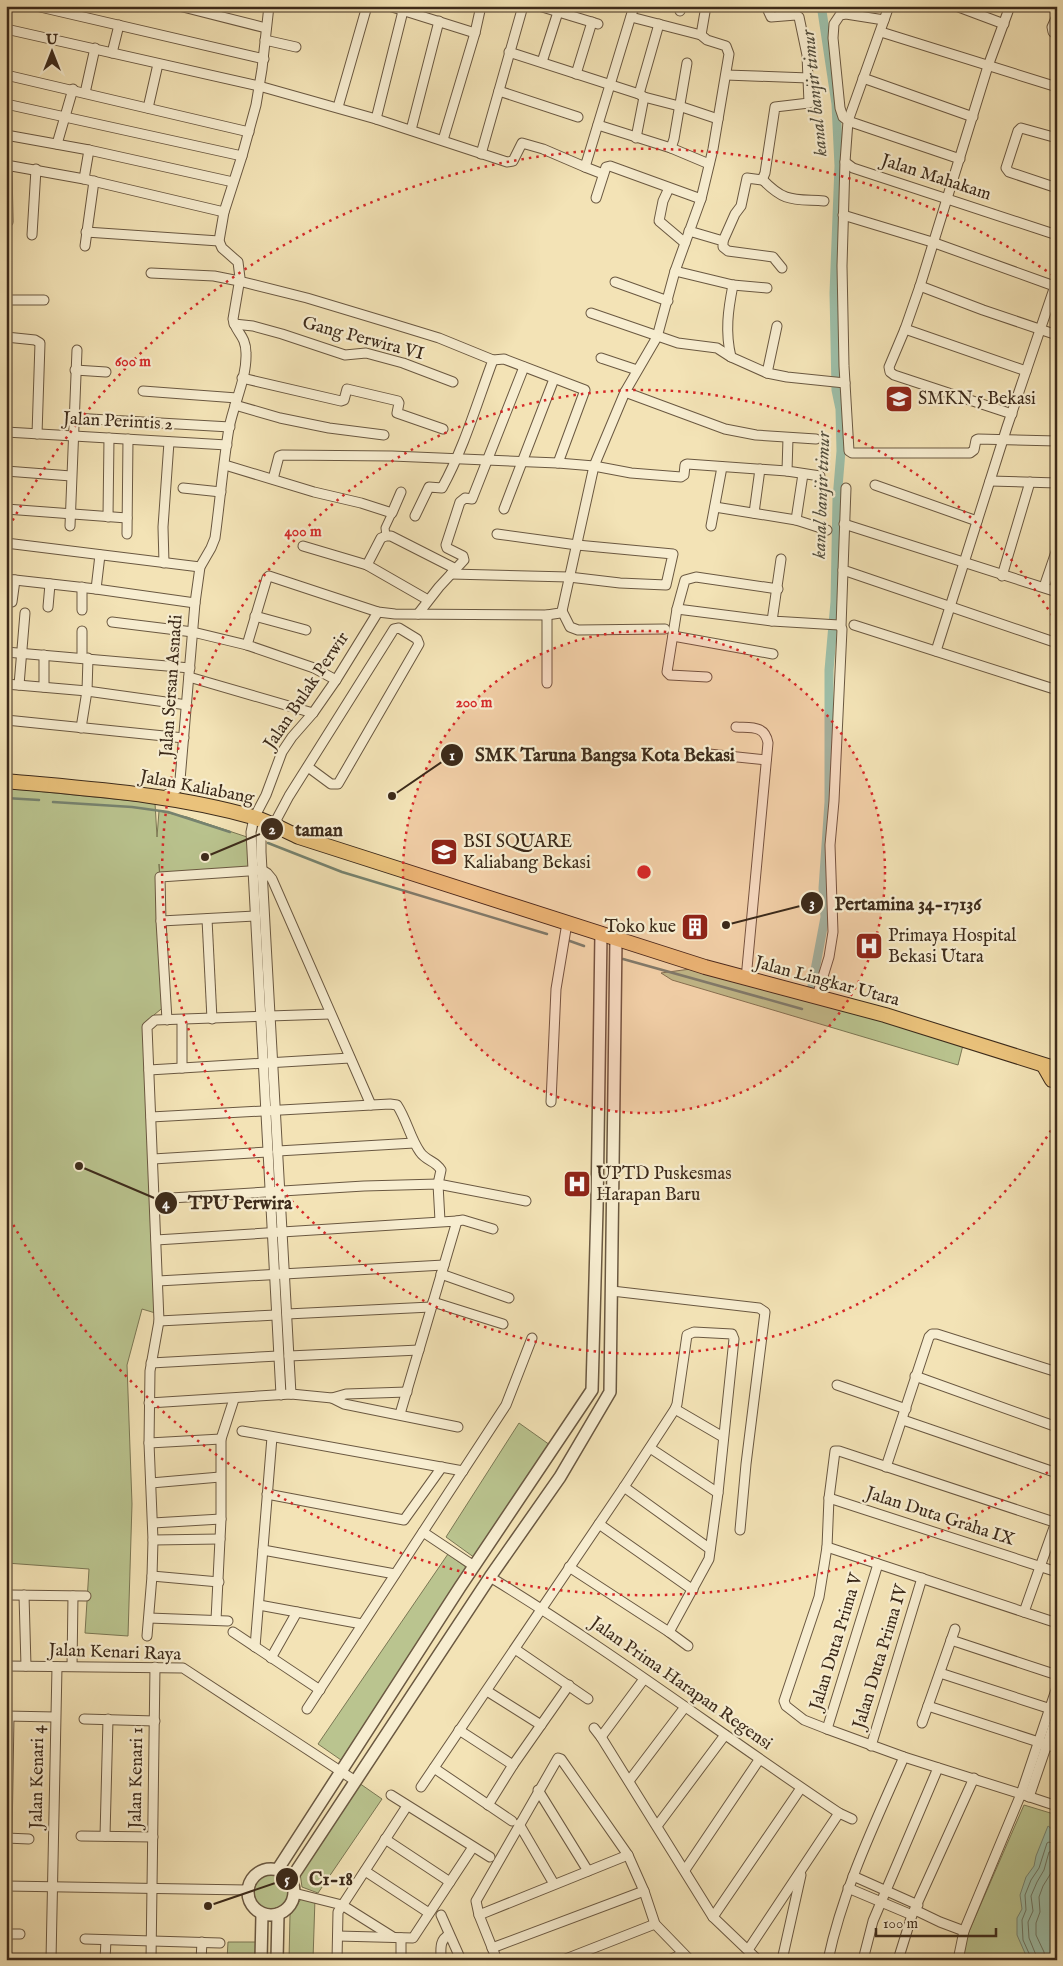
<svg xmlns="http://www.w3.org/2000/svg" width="1063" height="1966" font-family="'IM FELL English',serif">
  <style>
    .green { fill: #bac48f; stroke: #7b7754 }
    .water { fill: #9dbfa9; stroke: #768370 }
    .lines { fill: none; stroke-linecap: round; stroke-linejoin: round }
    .shore { stroke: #6c7462; stroke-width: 1 }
    .stream { stroke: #768370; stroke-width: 2.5 }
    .canal { stroke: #9dbfa9; stroke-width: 9 }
    .pedestrian-casing { stroke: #6a5841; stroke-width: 9 }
    .minor-casing { stroke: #6a5841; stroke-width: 11 }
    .tertiary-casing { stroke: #6a5841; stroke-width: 14 }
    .primary-casing { stroke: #3c2a1a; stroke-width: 16 }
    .pedestrian { stroke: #f7edd0; stroke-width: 7 }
    .minor { stroke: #f7edd0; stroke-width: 9 }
    .tertiary { stroke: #f7edd0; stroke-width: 11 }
    .primary { stroke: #eac27b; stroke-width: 14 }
    .ring { fill: none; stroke: #d62828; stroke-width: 2.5; stroke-dasharray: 2.5 5 }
    .labels { text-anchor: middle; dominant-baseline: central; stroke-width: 4.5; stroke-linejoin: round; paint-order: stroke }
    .street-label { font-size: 18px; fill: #3c2a1a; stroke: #f7edd0 }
    .poi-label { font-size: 18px; fill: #3c2a1a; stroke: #f7edd0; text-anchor: start }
    .water-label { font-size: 19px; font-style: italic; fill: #544f3e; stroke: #f7edd0 }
    .centre { fill: #d62828; stroke: #f7edd0; stroke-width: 2.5 }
    .ring-label { font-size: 15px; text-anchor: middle; font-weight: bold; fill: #d62828; stroke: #f7edd0; stroke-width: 4.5; stroke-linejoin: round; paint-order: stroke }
    .leader { fill: none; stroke: #3c2a1a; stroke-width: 2 }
    .callout-dot { fill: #3c2a1a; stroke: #f7edd0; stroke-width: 2 }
    .mark-label { font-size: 15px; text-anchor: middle; font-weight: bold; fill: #fff }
    .callout-label { font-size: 19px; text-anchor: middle; font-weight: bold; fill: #3c2a1a; stroke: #f7edd0; stroke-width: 4.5; stroke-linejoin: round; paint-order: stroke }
  </style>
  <rect width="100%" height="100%" fill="#f3e3b6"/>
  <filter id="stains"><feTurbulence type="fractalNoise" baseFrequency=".004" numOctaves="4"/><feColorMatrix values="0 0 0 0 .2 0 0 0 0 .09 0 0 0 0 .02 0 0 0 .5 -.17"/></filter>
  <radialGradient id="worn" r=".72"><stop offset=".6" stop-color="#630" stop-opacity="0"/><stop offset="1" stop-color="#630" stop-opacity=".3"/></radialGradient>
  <g class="green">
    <polygon points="6,788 155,803 157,837 159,811 187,817 250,838 253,871 160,877 159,864 166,1005 143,1024 162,1315 142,1309 127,1365 132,1504 128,1636 85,1633 89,1569 6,1563"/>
    <polygon points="705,967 964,1041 958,1065 672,980 661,973"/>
    <polygon points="519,1423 550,1445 475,1558 446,1537"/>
    <polygon points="448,1554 467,1568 341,1760 318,1744"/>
    <polygon points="359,1783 382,1799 318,1893 302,1887 300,1873"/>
    <polygon points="1024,1805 1057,1815 1057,1960 963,1960 967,1936"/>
    <circle cx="271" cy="1892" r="23"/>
    <polygon points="315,1898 313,1960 289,1960 290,1915 301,1899"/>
    <polygon points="228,1942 257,1942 256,1960 227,1960"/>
  </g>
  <polygon class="water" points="1048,1826 1052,1829 1054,1840 1057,1841 1057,1960 1028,1960 1017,1935 1017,1918 1022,1909 1020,1895 1026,1877 1034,1866 1036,1856"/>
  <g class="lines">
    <g class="shore">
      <polyline points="1032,1960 1023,1940 1022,1920 1026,1910 1025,1895 1031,1880 1039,1868 1047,1843 1049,1842 1057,1845"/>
      <polyline points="1038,1960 1029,1938 1028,1922 1033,1911 1031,1896 1037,1882 1044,1870 1049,1852 1057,1851"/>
      <polyline points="1045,1960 1044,1952 1036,1935 1036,1923 1040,1912 1039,1897 1043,1886 1051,1873 1054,1861 1057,1859"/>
    </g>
    <g class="stream">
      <polyline points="6,798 39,800"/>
      <polyline points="53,802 132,807 168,812 230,832"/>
      <polyline points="268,843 342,872 547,934"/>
      <polyline points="567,940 584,946"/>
      <polyline points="623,959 802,1009"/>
    </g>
    <polyline class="canal" points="812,986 825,917 823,888 829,802 829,670 835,602 837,499 841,451 840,409 836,390 834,293 839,166 836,104 822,11 818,6"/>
    <g class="pedestrian-casing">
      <polyline id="pedestrian" points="386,536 385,528 392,513"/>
    </g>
    <g class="minor-casing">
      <g id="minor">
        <polyline points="36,6 264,59"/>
        <polyline points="179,6 266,28"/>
        <polyline points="389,6 475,33"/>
        <polyline points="539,6 598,24"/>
        <polyline points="889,6 848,121 960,159"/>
        <polyline points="956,6 1004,24"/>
        <polyline points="1010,6 988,66 920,286 905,329 889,367 890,372 894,375 1012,414"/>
        <polyline points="680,11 682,6"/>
        <polyline points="1057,16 1052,27 1053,32 1057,35"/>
        <polyline points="631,17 701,35"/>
        <polyline points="884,20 846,14 840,15 834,24 833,38 840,108 843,117 848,121 845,162 853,168 1057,235"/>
        <polyline points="6,29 259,86 376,119 507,162 513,161 522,143 543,149 585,167 634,6"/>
        <polyline points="881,32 1057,87"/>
        <polyline points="265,40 296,47"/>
        <polyline points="509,52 639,94 644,97 679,106 718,119"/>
        <polyline points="112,53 119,25"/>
        <polyline points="542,62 558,12"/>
        <polyline points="576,74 592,22"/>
        <polyline points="6,75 249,132"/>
        <polyline points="726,75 809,78"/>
        <polyline points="863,78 973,117"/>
        <polyline points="499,91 578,117"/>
        <polyline points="85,93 95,48"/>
        <polyline points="639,94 659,24"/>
        <polyline points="6,104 242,156"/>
        <polyline points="338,107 367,6"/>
        <polyline points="148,108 158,64"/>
        <polyline points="376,119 403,11"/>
        <polyline points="598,125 671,148 709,164"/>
        <polyline points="411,130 439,21"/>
        <polyline points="6,135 89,150 233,182"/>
        <polyline points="636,138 644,97"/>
        <polyline points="1057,138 1021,128 1018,131 1006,168 1009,172 1057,188"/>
        <polyline points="443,140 475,33 481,6"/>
        <polyline points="57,144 73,89"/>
        <polyline points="671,148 674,139 687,63"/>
        <polyline points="481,154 523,6"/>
        <polyline points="845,162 842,266 844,366 849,451 852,453 970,453 974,450 976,440 978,439 1057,441"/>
        <polyline points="6,165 84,179 224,212"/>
        <polyline points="7,165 8,222"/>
        <polyline points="585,167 603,174"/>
        <polyline points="84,179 89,150"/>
        <path d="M762 179C785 203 793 199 824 201"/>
        <polyline points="669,188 663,201 659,221 685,243"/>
        <polyline points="596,198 606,167 610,166 701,199"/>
        <polyline points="843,215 932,242 1057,287"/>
        <polyline points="689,231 723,241 723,247 728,251 773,257 782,268"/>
        <polyline points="86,232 219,241"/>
        <polyline points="32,235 36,169"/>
        <polyline points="723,241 735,214 741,206 747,178 762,180 765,173 775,107 809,103 807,55 799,17 796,15 771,17 766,6"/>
        <polyline points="85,246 94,181"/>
        <polyline points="675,271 733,285 767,288"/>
        <polyline points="151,273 214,276 239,281 307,298 390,323 439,338 493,360 504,359 585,390 558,463"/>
        <polyline points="615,282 668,301"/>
        <polyline points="920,286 983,310 1057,335"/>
        <polyline points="6,300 44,300"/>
        <polyline points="591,313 678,343 717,348 731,357 767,373 787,377 845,383"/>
        <polyline points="234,324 253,326 282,334 345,355 366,353 403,363 453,382"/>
        <polyline points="905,329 1026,371"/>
        <polyline points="6,337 35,340 40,343 37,434"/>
        <path d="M731 357C725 332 728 310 733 285"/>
        <polyline points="601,358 637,370"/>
        <polyline points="75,370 106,372"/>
        <polyline points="767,373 777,326"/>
        <polyline points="242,378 341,401 344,400 347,389 398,401 399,403 397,413 443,429"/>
        <polyline points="143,391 237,398"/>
        <polyline points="625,392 725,429 756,435 816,439"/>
        <polyline points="235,405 280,418 329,428 384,435"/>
        <polyline points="73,418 230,427"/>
        <polyline points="6,432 227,445"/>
        <polyline points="788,438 787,471 820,476"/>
        <polyline points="225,465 314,492 361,503 392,513 401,492"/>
        <polyline points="6,471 71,476"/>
        <polyline points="273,479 279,456 282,455 392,456 558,463 594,466 631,473 681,477 684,475 685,465 687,464 787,471"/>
        <polyline points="990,481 1057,483"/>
        <polyline points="875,485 977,521"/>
        <polyline points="183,488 221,492"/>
        <polyline points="846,488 843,570 1057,643"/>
        <polyline points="715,507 796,520 827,530"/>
        <polyline points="6,509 127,518"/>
        <polyline points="504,509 554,379"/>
        <polyline points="754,513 760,469"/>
        <path d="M415 516 429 487 442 488C464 448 477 403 493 360"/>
        <polyline points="108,517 109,438"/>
        <polyline points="796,520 803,474"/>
        <polyline points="844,524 1057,592"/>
        <polyline points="70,526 77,350"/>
        <polyline points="711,526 722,467"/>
        <polyline points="127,534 128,439"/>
        <polyline points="6,543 200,567"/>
        <polyline points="303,546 367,565"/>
        <polyline points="781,559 772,621 839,625 842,629 834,801 830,845 833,932 829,957 817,996"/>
        <polyline points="164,563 163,527 169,442"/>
        <polyline points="451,574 569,577 620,583 666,585 673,554 577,545 497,534"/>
        <polyline points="1002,576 1030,482"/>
        <polyline points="6,579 96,589 195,603"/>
        <polyline points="1044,587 1057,549"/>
        <polyline points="96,589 100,555"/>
        <polyline points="428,600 367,565 381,538 386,536 391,536 456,569"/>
        <polyline points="12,602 15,580"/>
        <polyline points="48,607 50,584"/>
        <polyline points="677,609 772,621"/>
        <polyline points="82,610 82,587"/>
        <polyline points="562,611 570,627 578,630 665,629"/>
        <polyline points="418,614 439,587 464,560 463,556 447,548 446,545 460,502 465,498 472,499 524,367"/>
        <polyline points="547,615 547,683"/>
        <polyline points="255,616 306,630"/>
        <polyline points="112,622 193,632 247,645"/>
        <polyline points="854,625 1057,690"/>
        <polyline points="841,627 843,570"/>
        <polyline points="82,631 82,658"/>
        <polyline points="673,636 773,654"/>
        <polyline points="936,651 1007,427 1057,280"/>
        <polyline points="6,652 190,668"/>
        <polyline points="189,677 313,713"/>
        <polyline points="707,677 670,675 667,672 677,609 685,580 696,577 778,589"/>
        <polyline points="336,680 314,668 247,645 267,578 269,576 378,612 395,614 547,615 560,613 562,611 594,466 625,392 657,337 675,271 701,199 713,149 729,54 726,46 707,40 701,35 706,6"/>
        <polyline points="6,684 87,691 187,705"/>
        <polyline points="19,685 25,613"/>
        <polyline points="44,687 44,655"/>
        <polyline points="6,720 184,738"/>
        <path d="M736 727C751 728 765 725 768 743L746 979"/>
        <polyline points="81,728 87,691 88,658"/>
        <polyline points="709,754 766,760"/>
        <path d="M161 798 178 788 180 780 195 603 200 567 211 548 215 538C220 501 223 464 229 428 234 403 247 378 246 353 246 335 235 332 233 319L240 278 238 262 222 248 219 241 224 212 242 156 256 105 262 69 269 6"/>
        <polyline points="264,821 261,834 261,852 291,1394"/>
        <polyline points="273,826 289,796 394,629 399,628 417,639 419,644 338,784 331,784 308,767"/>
        <polyline points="207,919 212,1019"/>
        <polyline points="161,921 255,916"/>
        <polyline points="167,1020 161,921 160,877 262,870 267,873 272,879 371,1105"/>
        <polyline points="182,1068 182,1020"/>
        <polyline points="149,1070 350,1058"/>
        <polyline points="551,1102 556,989 567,923"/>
        <path d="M151 1117 390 1104 397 1105C407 1120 410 1138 420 1152 426 1161 436 1161 441 1170L438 1184 440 1221"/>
        <polyline points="278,1151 414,1143"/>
        <polyline points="153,1159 268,1152"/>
        <polyline points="155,1199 364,1186 438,1184 526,1201"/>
        <polyline points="457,1221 463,1220 493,1229"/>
        <polyline points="156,1240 457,1221 400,1414"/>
        <polyline points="441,1274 509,1298"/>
        <polyline points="158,1281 444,1265"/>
        <polyline points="612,1291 759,1308 765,1312 746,1464 740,1530"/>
        <polyline points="433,1302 503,1324"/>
        <polyline points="287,1314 431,1307"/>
        <polyline points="159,1321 276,1315"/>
        <polyline points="289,1356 419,1350"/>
        <polyline points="151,1363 278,1356"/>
        <polyline points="915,1376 1057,1427"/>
        <polyline points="837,1385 906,1409"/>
        <polyline points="281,1395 251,832 254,818 266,795 282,752 292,737 313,713 336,680 378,612"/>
        <polyline points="332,1398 344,1404 458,1427"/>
        <polyline points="149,1403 291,1394 332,1398 346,1394 407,1392"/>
        <polyline points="675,1409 723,1437"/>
        <polyline points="903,1420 1057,1473"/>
        <polyline points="242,1431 463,1471"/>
        <polyline points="149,1443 221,1439"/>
        <polyline points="650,1448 718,1493"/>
        <polyline points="886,1467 929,1337 932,1334 937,1334 1057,1372"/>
        <polyline points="151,1483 220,1477"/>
        <polyline points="624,1487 710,1549"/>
        <polyline points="267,1494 404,1520 442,1467"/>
        <polyline points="829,1498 1057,1572"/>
        <polyline points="153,1523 221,1519"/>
        <polyline points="1057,1523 839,1451 835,1451 829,1498 827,1547 819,1597 784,1701 786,1706 804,1720 827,1729 904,1757 1021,1794 1057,1687"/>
        <polyline points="599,1524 693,1590"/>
        <polyline points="423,1532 474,1566"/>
        <polyline points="153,1540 220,1539"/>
        <polyline points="827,1547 1057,1623"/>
        <polyline points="263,1550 395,1574"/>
        <polyline points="569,1567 669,1632 688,1646"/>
        <polyline points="152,1576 219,1582"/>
        <path d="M490 1577C610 1650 722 1735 839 1813L852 1819"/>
        <polyline points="11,1595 86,1596"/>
        <polyline points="24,1595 26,1666"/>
        <polyline points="259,1605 362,1624"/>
        <polyline points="1024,1612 1057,1519"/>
        <polyline points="149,1618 228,1621"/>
        <polyline points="216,1620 221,1519 221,1439 234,1399"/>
        <polyline points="233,1632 320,1690"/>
        <polyline points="147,1636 152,1576 153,1540 149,1443 150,1371 159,1321 147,1027 155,1020 330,1014"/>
        <polyline points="951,1640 1057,1675"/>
        <polyline points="255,1647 272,1437"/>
        <polyline points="515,1649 588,1699"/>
        <polyline points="271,1658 297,1612"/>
        <polyline points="6,1666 183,1668 354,1780"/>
        <polyline points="72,1666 73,1596"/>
        <polyline points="940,1673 1057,1711"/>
        <polyline points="487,1691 541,1725"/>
        <polyline points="928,1706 1057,1748"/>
        <polyline points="307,1709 506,1405 532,1338"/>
        <polyline points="6,1716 55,1717"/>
        <polyline points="84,1719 155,1721"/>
        <polyline points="922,1723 955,1629"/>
        <polyline points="594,1728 601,1737 713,1917 758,1960"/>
        <polyline points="827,1729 878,1564"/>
        <polyline points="459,1730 513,1765"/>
        <polyline points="601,1737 644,1679"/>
        <polyline points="871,1746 922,1578"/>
        <polyline points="434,1768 512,1821"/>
        <polyline points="629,1781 685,1707"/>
        <polyline points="421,1787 624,1487 675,1409 677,1404 687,1335 694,1332 732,1334 734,1339 718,1493 709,1559 669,1632"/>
        <polyline points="538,1790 588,1871"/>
        <polyline points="391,1795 490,1857"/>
        <polyline points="1029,1797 1057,1715"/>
        <polyline points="488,1805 513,1765 569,1685"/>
        <polyline points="519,1824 554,1884"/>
        <polyline points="657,1826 725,1735"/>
        <polyline points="81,1836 153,1837"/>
        <polyline points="105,1836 108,1719"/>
        <polyline points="6,1838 29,1839"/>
        <polyline points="7,1838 9,1716"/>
        <polyline points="385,1839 450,1882"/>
        <polyline points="685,1870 759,1760"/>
        <polyline points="365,1871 429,1913"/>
        <polyline points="853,1876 918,1905"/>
        <polyline points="6,1886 247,1890"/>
        <polyline points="848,1888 912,1915"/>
        <polyline points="294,1893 342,1905 393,1937"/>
        <polyline points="915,1910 940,1922 964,1931"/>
        <polyline points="441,1915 461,1960"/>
        <polyline points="479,1915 628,1855"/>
        <polyline points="713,1917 801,1788"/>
        <polyline points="6,1934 20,1934"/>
        <polyline points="338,1936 413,1938 473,1847"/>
        <polyline points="85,1939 220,1943"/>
        <polyline points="492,1948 644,1891"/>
        <polyline points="748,1950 839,1813"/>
        <polyline points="6,1960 7,1934"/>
        <polyline points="51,1960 57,1667"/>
        <polyline points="105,1960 106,1940"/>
        <polyline points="151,1960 155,1667"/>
        <polyline points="201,1960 202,1942"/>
        <polyline points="337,1960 338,1912 407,1806"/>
        <polyline points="401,1960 401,1938"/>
        <path d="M441 1960C441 1949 439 1940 449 1935"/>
        <polyline points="497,1960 479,1915 476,1901 558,1758 561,1759 628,1855 644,1891 655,1924 690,1960"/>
        <polyline points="563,1960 655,1924"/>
        <polyline points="669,1960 683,1954"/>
        <polyline points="782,1960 801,1875"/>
        <path d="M828 1960C843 1889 875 1823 904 1757"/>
        <polyline points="863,1960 873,1921 938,1768"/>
        <polyline points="898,1960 912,1915 974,1778"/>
        <polyline points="958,1960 964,1931 1021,1794 1057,1806"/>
      </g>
    </g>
    <g class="tertiary-casing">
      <g id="tertiary">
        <circle cx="271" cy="1892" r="23"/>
        <polyline points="278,1869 460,1587 592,1390 597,1208 601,933"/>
        <polyline points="291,1879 490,1577 560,1477 610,1392 616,938"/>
        <polyline points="261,1960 262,1914"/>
        <polyline points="277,1960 278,1914"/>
      </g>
    </g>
    <g class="primary-casing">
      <g id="primary">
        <path d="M6 781C89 789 173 794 253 817 269 822 284 830 299 837L705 967 885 1015 1057 1069"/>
        <polyline points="1044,1066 1052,1080 1057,1081"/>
      </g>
    </g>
    <use href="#pedestrian" class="pedestrian"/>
    <use href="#minor" class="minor"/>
    <use href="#tertiary" class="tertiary"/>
    <use href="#primary" class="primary"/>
  </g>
  <circle cx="644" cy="872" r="241" fill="#d62828" fill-opacity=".12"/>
  <g class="ring">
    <circle cx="644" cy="872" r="241"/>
    <path d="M1055 1124A482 482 0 1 1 1055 620"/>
    <path d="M1054 1468A723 723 0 0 1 9 1217M9 527A723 723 0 0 1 1054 276"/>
  </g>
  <defs>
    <g id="school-square" transform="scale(1.4375)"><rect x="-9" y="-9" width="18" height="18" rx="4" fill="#8f2418" stroke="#f7edd0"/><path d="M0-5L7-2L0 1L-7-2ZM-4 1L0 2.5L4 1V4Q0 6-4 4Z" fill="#fff"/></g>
    <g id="university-square" transform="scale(1.4375)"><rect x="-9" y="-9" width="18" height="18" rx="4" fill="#8f2418" stroke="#f7edd0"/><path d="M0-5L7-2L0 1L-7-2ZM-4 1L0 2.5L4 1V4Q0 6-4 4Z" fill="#fff"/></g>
    <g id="building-square" transform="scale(1.4375)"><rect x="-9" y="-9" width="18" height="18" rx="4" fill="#8f2418" stroke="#f7edd0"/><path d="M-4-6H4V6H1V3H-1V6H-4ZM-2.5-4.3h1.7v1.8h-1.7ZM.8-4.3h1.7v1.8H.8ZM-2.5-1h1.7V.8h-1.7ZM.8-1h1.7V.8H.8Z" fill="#fff"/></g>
    <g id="hospital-square" transform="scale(1.4375)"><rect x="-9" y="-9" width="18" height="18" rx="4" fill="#8f2418" stroke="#f7edd0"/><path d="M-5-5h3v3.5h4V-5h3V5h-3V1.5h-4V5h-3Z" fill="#fff"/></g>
  </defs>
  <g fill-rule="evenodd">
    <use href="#school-square" x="899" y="399"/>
    <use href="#university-square" x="444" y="852"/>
    <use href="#building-square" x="695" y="927"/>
    <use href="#hospital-square" x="869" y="946"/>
    <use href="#hospital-square" x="577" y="1184"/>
  </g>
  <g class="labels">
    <g class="street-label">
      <text transform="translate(936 178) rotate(18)">Jalan Mahakam</text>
      <text transform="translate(363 339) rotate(15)">Gang Perwira VI</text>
      <text transform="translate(118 422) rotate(3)">Jalan Perintis 2</text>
      <text transform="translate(172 686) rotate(-86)">Jalan Sersan Asnadi</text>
      <text transform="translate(307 691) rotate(-56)">Jalan Bulak Perwir</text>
      <text transform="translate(197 788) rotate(11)">Jalan Kaliabang</text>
      <text transform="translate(827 982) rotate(15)">Jalan Lingkar Utara</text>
      <text transform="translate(940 1517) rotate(18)">Jalan Duta Graha IX</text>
      <text transform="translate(837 1642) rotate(-73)">Jalan Duta Prima V</text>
      <text transform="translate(115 1653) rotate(2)">Jalan Kenari Raya</text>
      <text transform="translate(881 1657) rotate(-73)">Jalan Duta Prima IV</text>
      <text transform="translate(681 1684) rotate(35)">Jalan Prima Harapan Regensi</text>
      <text transform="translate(38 1777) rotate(-89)">Jalan Kenari 4</text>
      <text transform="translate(137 1778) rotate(-89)">Jalan Kenari 1</text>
    </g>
    <g class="poi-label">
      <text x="918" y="399">SMKN 5 Bekasi</text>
      <text x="463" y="842">BSI SQUARE<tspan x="463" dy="21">Kaliabang Bekasi</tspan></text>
      <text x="676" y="927" text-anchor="end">Toko kue</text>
      <text x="888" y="936">Primaya Hospital<tspan x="888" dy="21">Bekasi Utara</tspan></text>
      <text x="596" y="1174">UPTD Puskesmas<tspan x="596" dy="21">Harapan Baru</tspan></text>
    </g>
    <g class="water-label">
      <text transform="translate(815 93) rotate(-96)">kanal banjir timur</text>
      <text transform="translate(822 495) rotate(-88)">kanal banjir timur</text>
    </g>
  </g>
  <circle cx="644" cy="872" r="8" class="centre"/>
  <g class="ring-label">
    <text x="133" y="366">600 m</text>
    <text x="303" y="536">400 m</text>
    <text x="474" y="707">200 m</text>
  </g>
  <path class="leader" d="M392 796L452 755M205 857L272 829M726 925L812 903M79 1166L166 1203M208 1906L287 1879"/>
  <g class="callout-dot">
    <circle cx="392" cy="796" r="5"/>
    <circle cx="205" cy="857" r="5"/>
    <circle cx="726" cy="925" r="5"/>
    <circle cx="79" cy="1166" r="5"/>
    <circle cx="208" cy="1906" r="5"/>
    <circle cx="452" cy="755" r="12"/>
    <circle cx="272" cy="829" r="12"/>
    <circle cx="812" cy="903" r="12"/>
    <circle cx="166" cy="1203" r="12"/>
    <circle cx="287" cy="1879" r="12"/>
  </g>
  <g class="mark-label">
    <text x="452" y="760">1</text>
    <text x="272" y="834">2</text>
    <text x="812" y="908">3</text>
    <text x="166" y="1208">4</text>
    <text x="287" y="1884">5</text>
  </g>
  <g class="callout-label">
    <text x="605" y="761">SMK Taruna Bangsa Kota Bekasi</text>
    <text x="319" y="836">taman</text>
    <text x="908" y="910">Pertamina 34-17136</text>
    <text x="240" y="1209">TPU Perwira</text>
    <text x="331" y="1885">C1-18</text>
  </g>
  <rect width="1063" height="1966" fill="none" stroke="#f3e3b6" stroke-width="25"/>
  <rect x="8" y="8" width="1048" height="1951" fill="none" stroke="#3c2a1a" stroke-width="2.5"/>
  <rect x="12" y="12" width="1038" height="1941" fill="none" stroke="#3c2a1a"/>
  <g transform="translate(52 52)" stroke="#f7edd0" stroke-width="4" paint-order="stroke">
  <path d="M0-4L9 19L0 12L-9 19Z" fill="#3c2a1a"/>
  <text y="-8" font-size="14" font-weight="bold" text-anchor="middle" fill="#3c2a1a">U</text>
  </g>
  <path d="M876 1928v8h120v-8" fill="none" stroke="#3c2a1a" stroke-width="2.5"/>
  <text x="883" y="1928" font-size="15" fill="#3c2a1a" stroke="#f7edd0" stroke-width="4" paint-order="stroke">100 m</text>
  <rect width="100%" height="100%" filter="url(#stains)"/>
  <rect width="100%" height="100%" fill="url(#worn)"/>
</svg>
